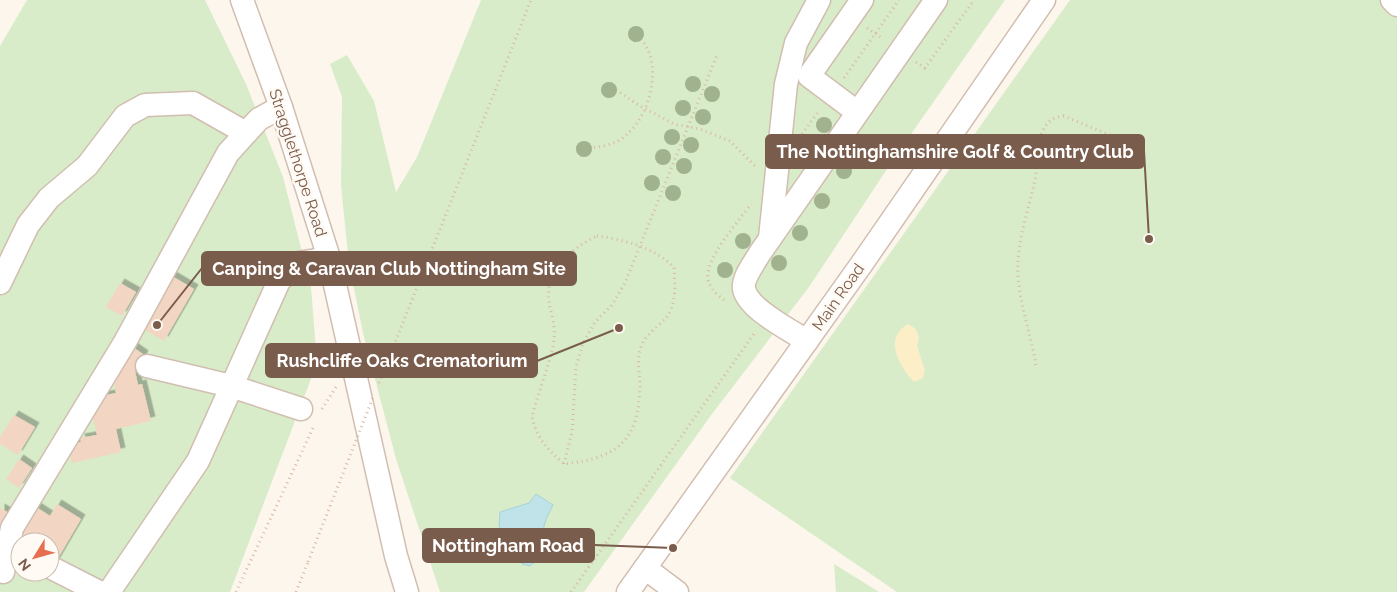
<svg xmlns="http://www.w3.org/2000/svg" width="1397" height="592" font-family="Raleway,sans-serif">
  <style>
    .green { fill: #d8ecc9; fill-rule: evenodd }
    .sand { fill: #fcefc7 }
    .water { fill: #bfe3e8; stroke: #a5d3da }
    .building { fill: #f3d5c3; filter: url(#shadow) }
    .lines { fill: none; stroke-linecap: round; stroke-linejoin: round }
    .minor-casing { stroke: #d1beb0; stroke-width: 25 }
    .path { stroke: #d9b8a5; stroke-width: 3; stroke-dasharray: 1 4; stroke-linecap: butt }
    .minor { stroke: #fff; stroke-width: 22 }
    .path-bridge { stroke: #d9b8a5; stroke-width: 3; stroke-dasharray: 1 4; stroke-linecap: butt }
    .tree { fill: #a0b28e }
    .labels { text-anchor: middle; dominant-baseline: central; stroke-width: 5; stroke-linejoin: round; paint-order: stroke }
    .street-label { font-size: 16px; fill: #7a5c4d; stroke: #fffaf3 }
    .leader { fill: none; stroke: #7a5c4d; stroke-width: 2 }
    .callout-dot { fill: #7a5c4d; stroke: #fffaf3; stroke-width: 2 }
    .callout { fill: #7a5c4d; stroke: #7a5c4d; stroke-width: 2 }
    .callout-label { font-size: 18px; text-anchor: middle; font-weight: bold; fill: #fff }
  </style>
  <defs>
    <filter id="shadow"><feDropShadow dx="4.5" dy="-4.5" stdDeviation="0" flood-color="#0004"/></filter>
  </defs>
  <rect width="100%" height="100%" fill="#fdf6ec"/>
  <g class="green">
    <path d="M27 0H205L246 84 283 177 311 287 317 363 230 592H0V46ZM20 542H50V572H20Z"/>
    <polygon points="481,0 1005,0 897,154 809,287 712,414 584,592 440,592 396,459 363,333 349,264 341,186 342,97 330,64 347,55 374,101 396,192 417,157"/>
    <polygon points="1070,0 1397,0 1397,592 897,592 730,478"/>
    <polygon points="834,564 879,592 836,592"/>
  </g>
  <path class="sand" d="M908 324 916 329 919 338 917 346 925 370 923 378 914 382C899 366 883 338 908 324Z"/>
  <path class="water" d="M536 494 553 505C546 519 540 529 545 544L539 558 530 566 522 564 516 536 499 527 500 512 529 503Z"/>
  <g class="building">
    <polygon points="170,275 194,289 164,341 140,327"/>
    <polygon points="120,283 136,292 122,316 106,307"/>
    <polygon points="130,345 144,355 135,371 138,385 142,384 151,421 116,429 121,452 72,463 68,445 81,442 80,438 97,435 92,414 95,413 92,398 116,393 112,373"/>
    <polygon points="14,415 35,427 18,455 0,444 0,437"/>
    <polygon points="19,459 32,468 19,488 6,479"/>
    <polygon points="57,504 81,519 54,565 50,562 50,542 28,542 16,534 33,505 50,516"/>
    <polygon points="0,508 9,513 0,528"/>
  </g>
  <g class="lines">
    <g class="minor-casing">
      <g id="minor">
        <polyline points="242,0 281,107 329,258 396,556 407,592"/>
        <polyline points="1392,0 1397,5"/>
        <polyline points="857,112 809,76 862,0"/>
        <polyline points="770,238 786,84 796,43 819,0"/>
        <polyline points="0,283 28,225 49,198 87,166 125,116 145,105 193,103 246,133"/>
        <path d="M807 341C790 330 748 309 744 289 742 278 755 262 760 253L936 0"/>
        <polyline points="147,366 231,386 301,409"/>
        <polyline points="50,567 99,592"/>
        <polyline points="645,568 677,592"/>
        <polyline points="0,571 3,572 12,528 125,342 228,153 259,119 281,107"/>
        <polyline points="109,592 198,461 279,281 298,263 329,258"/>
        <polyline points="628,592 863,262 1044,0"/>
      </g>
    </g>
    <g class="path">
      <polyline points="867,28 883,39"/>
      <circle cx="636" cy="35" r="6"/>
      <polyline points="916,62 925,68 974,0"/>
      <polyline points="844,78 899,0"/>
      <circle cx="609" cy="89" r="6"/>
      <polyline points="616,90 640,106 674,124 700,129 730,141 756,167"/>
      <polyline points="802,134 819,111"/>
      <circle cx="583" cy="149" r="6"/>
      <path d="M589 148C602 147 617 144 626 135 651 115 663 64 641 39"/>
      <path d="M597 236C622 239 657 248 674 268 675 284 677 306 665 319 657 327 645 335 641 347 636 360 640 372 640 385 639 440 619 458 564 464 548 450 537 439 532 417 538 391 550 366 554 340 556 328 551 314 549 302 544 270 572 248 597 236Z"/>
      <path d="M724 300C718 296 712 290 709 283 700 263 740 220 751 204"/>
      <path d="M1036 365C1031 336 1020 305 1018 275 1016 240 1030 208 1036 174 1039 160 1036 146 1042 133 1046 122 1053 117 1064 116L1134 145"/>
      <polyline points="379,383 531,0"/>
      <polyline points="322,409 336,387"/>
      <polyline points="564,464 572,432 576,367 583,343 595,322 612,305 625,283 717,55"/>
      <polyline points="236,592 314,426"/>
      <polyline points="296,592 308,562"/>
      <polyline points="571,592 756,331"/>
    </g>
    <use href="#minor" class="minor"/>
    <polyline class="path-bridge" points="308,562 374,395"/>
  </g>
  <g class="tree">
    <circle cx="636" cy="34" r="8"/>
    <circle cx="693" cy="84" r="8"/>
    <circle cx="609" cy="90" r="8"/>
    <circle cx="712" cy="94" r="8"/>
    <circle cx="683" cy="108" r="8"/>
    <circle cx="703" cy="117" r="8"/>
    <circle cx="824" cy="125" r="8"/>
    <circle cx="672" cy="137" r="8"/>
    <circle cx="691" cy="145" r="8"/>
    <circle cx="584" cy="149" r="8"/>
    <circle cx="663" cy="157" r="8"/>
    <circle cx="684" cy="166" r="8"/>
    <circle cx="844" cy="171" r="8"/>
    <circle cx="652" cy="183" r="8"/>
    <circle cx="673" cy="193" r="8"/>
    <circle cx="822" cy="201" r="8"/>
    <circle cx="800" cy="233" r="8"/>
    <circle cx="743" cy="241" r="8"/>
    <circle cx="779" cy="263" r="8"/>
    <circle cx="725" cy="270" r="8"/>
  </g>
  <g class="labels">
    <g class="street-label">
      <text transform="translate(298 163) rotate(72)">Stragglethorpe Road</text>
      <text transform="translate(838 297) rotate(-55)">Main Road</text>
    </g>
  </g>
  <path class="leader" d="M1149 239L1144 151M157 325L202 268M619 328L537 361M673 548L594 545"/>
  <g class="callout-dot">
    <circle cx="1149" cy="239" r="5"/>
    <circle cx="157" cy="325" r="5"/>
    <circle cx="619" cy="328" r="5"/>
    <circle cx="673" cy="548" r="5"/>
  </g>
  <g class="callout">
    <rect x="766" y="135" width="378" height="33" rx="5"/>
    <rect x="202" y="252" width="374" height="33" rx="5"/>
    <rect x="266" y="344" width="271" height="33" rx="5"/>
    <rect x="423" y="529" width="171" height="33" rx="5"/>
  </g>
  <g class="callout-label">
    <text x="955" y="158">The Nottinghamshire Golf &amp; Country Club</text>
    <text x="389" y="275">Canping &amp; Caravan Club Nottingham Site</text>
    <text x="402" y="367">Rushcliffe Oaks Crematorium</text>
    <text x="508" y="552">Nottingham Road</text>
  </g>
  <g transform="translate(35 557) rotate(233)"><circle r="24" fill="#fffaf3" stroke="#cabbb1"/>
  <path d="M0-4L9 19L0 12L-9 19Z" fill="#e76f51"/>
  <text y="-8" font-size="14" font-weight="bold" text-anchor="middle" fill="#7a5c4d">N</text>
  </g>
</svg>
